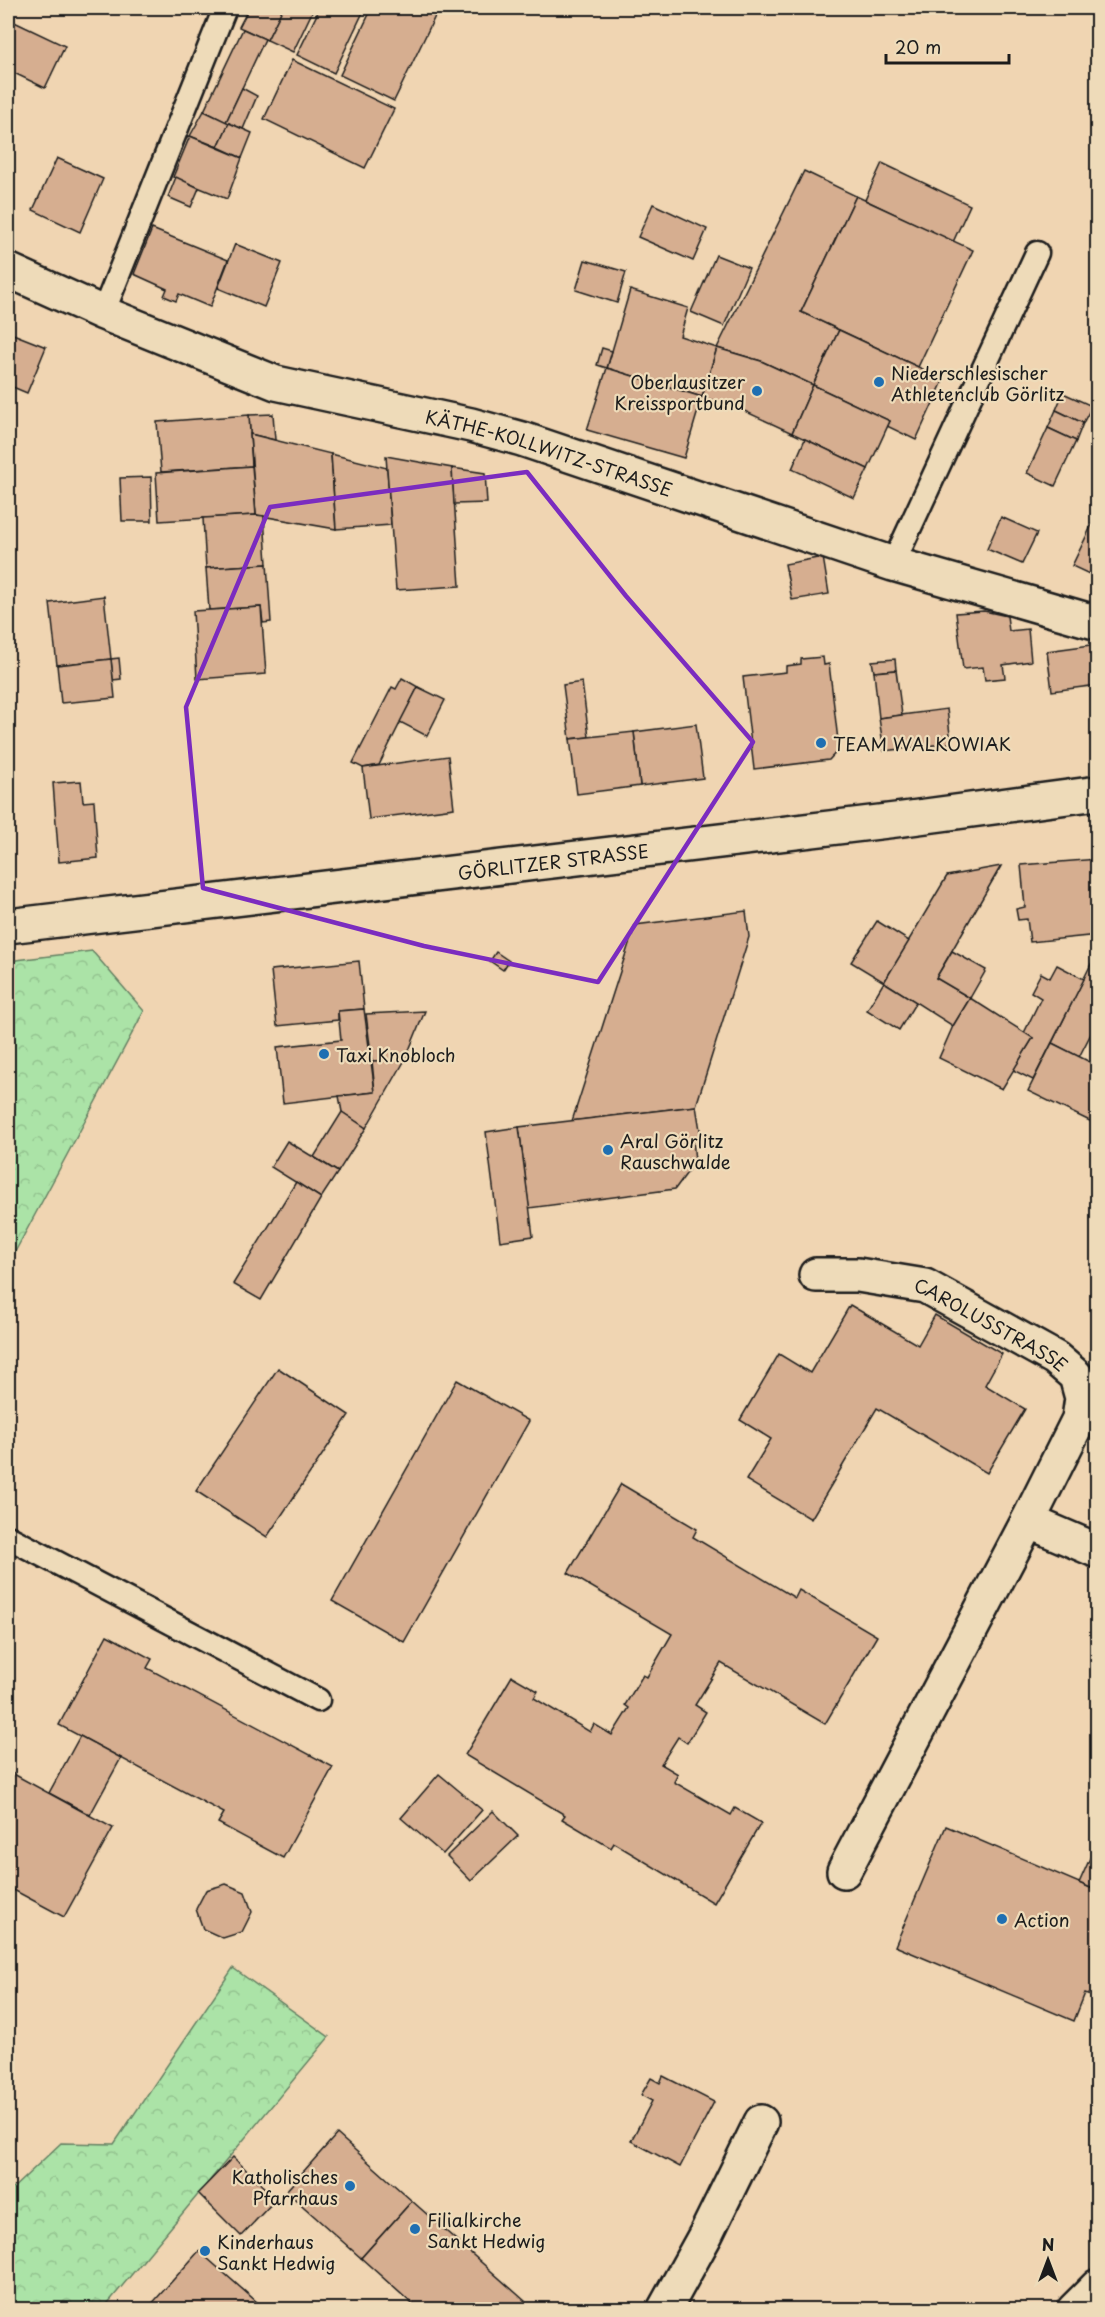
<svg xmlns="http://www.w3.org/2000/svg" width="1105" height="2317" font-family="'Playpen Sans',sans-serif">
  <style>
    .park { fill: url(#park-crowns); stroke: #648062; stroke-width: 1.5 }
    .building { fill: #d6ae90; stroke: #1c1c1c; stroke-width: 1.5 }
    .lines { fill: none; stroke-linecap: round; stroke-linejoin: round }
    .lane-casing { stroke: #1c1c1c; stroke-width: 27 }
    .street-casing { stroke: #1c1c1c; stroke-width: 38 }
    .secondary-casing { stroke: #1c1c1c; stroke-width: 38 }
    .lane { stroke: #eedbb9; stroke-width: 22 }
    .street { stroke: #eedbb9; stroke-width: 33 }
    .secondary { stroke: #eedbb9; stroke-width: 33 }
    .marked { fill: none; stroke: #7b2cbf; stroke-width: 4.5; stroke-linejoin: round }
    .poi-dot { fill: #1f6fb2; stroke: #eedbb9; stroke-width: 2 }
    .labels { text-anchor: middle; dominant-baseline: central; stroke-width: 4.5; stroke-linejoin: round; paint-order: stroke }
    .poi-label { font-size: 18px; fill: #1c1c1c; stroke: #eedbb9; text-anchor: start }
    .street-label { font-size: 18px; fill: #1c1c1c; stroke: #eedbb9 }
  </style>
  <defs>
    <pattern id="park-crowns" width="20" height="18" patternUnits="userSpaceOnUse" patternTransform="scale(1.5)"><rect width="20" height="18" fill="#abe3a7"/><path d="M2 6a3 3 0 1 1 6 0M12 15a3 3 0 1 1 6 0" fill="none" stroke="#93c28f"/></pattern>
  </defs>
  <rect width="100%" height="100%" fill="#f0d5b2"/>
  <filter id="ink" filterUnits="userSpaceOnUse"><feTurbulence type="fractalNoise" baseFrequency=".0167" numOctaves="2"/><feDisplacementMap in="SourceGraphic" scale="12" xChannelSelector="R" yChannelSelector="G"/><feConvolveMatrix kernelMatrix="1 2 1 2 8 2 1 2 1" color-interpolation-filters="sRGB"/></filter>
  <g filter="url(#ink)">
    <g class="park">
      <polygon points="92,951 144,1011 8,1265 8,961"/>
      <polygon points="233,1968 329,2037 103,2309 8,2309 8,2193 61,2143 114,2144"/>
    </g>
    <g class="building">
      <polygon points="249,8 283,8 267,40 239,27"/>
      <polygon points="283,8 314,8 293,52 267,40"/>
      <polygon points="320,8 365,8 334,73 297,55"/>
      <polygon points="372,8 439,8 394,101 340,75"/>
      <polygon points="8,19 65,46 45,88 8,70"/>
      <polygon points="243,29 265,39 226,122 204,111"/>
      <polygon points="292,60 394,109 365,168 264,119"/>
      <polygon points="242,88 257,96 243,129 226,122"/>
      <polygon points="204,111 229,123 218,147 190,136"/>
      <polygon points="229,123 252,133 242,158 218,147"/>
      <polygon points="190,136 242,158 227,199 173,177"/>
      <polygon points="57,158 103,179 80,232 33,210"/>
      <polygon points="882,163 970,205 953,242 865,200"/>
      <polygon points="804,171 856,196 801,312 839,330 813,385 761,361 717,348"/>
      <polygon points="176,177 199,188 191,207 168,197"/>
      <polygon points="856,196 973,250 918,367 801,312"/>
      <polygon points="653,204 707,229 693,261 638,237"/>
      <polygon points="152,229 228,260 210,307 179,294 176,301 164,296 167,289 134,274"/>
      <polygon points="235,244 282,263 264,307 218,288"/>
      <polygon points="716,255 749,268 724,326 691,312"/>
      <polygon points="585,260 626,272 617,303 576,290"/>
      <polygon points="630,290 688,308 680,336 717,348 702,397 607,368"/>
      <polygon points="839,330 944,379 916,440 887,426 890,421 813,385"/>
      <polygon points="8,332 46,347 27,393 8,385"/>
      <polygon points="602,348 612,351 607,368 597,365"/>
      <polygon points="717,348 761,361 813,385 792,433 738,408 702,397"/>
      <polygon points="607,368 702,397 684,458 587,430"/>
      <polygon points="813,385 890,421 868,469 792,433"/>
      <polygon points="1063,393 1092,406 1083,423 1056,410"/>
      <polygon points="1056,410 1083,423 1076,441 1048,428"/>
      <polygon points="273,414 275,440 250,434 249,415"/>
      <polygon points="249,415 252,466 161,472 157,422"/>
      <polygon points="1048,428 1076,441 1055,486 1027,473"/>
      <polygon points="250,434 331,454 336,529 256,515"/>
      <polygon points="805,439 868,469 854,498 792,469"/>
      <polygon points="331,454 387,468 391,525 336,529"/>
      <polygon points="386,456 452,468 460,586 396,590"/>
      <polygon points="252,466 256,515 159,521 156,473"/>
      <polygon points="452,468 485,473 487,503 454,504"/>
      <polygon points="151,477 152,521 122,521 120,478"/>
      <polygon points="1097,514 1098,515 1098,578 1072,566"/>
      <polygon points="256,515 264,516 267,564 206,568 203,518"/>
      <polygon points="1001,517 1037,533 1022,564 987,549"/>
      <polygon points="823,557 829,594 792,600 785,564"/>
      <polygon points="267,564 271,622 263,623 261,607 209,610 206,568"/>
      <polygon points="104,596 111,659 57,665 50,603"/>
      <polygon points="261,607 266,674 197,679 193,611"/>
      <polygon points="984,611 1007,616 1009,631 1028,629 1031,661 1003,665 1005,678 985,680 983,667 963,669 956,613"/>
      <polygon points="1098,644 1098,685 1052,691 1047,651"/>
      <polygon points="823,657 824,665 829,664 839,749 829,760 754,769 743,677 786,672 786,666 801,664 801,659"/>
      <polygon points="119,658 121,679 113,680 111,659"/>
      <polygon points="111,659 115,698 61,703 57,665"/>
      <polygon points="895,659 896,670 874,672 872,661"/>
      <polygon points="896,670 902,715 879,718 874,672"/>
      <polygon points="402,678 418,687 379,765 363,768 353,763 392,687 396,689"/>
      <polygon points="582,682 589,737 570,739 563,685"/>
      <polygon points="418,687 445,700 427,736 400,722"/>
      <polygon points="947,709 951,743 884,751 879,718"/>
      <polygon points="696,724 703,778 640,786 634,732"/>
      <polygon points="634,732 640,786 577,794 570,739"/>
      <polygon points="448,756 454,808 369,819 363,768"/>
      <polygon points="81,781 83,802 94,801 98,858 59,862 53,783"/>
      <polygon points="1098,859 1098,935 1030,942 1027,919 1018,920 1016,909 1025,907 1021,865"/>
      <polygon points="1001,866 936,978 970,998 953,1026 884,982 947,876"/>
      <polygon points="746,911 749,937 696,1106 572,1121 635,925"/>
      <polygon points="877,921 909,941 884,982 851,962"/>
      <polygon points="1098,950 1098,1020 1079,1057 1052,1043"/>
      <polygon points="952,951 986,970 970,998 936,978"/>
      <polygon points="496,952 509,961 503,970 490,961"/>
      <polygon points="359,961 364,1009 338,1011 338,1020 277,1026 271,970"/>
      <polygon points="1057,965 1084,979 1033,1080 1013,1070 1033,1038 1024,1033 1041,998 1031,992 1041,973 1050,978"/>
      <polygon points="884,982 916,1002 899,1030 867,1010"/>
      <polygon points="970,998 1033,1038 1002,1089 939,1058 953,1026"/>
      <polygon points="364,1009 375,1092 283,1103 277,1047 341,1040 338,1011"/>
      <polygon points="425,1011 405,1060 372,1061 366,1014"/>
      <polygon points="1052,1043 1098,1066 1098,1125 1028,1091"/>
      <polygon points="405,1060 366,1128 342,1112 339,1096 375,1092 372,1061"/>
      <polygon points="696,1106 701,1136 693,1138 695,1162 675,1189 529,1208 519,1127"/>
      <polygon points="342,1112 366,1128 338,1172 314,1157"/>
      <polygon points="519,1127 533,1236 500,1241 486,1132"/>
      <polygon points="287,1141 338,1172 321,1198 271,1167"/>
      <polygon points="296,1182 321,1198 261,1300 233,1284"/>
      <polygon points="850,1305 918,1345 935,1315 1002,1354 985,1385 1025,1409 987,1473 877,1408 811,1519 746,1480 771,1439 740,1420 779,1354 810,1373"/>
      <polygon points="278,1368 349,1415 267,1537 196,1491"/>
      <polygon points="457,1380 529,1421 404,1642 332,1601"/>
      <polygon points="621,1484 697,1529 693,1537 795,1598 799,1590 877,1636 825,1724 721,1663 695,1705 706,1712 687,1743 678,1737 661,1764 678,1774 674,1782 731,1815 735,1808 761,1823 714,1903 614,1843 611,1848 562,1819 565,1815 465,1755 512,1676 538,1691 534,1698 590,1732 594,1724 612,1735 629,1708 625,1705 643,1675 647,1677 672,1634 568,1573"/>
      <polygon points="107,1635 152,1659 147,1668 333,1767 283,1858 218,1823 224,1813 59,1725"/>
      <polygon points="80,1736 121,1758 90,1815 49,1793"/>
      <polygon points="8,1771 113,1828 64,1917 8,1887"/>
      <polygon points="439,1774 482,1810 443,1854 401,1818"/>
      <polygon points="493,1811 518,1836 471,1881 447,1856"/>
      <polygon points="946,1826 1098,1891 1098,1998 1085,1993 1074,2021 895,1946"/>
      <polygon points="1091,1856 1098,1858 1098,1891 1079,1883"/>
      <polygon points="226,1884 245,1892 252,1912 242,1932 223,1938 203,1929 196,1909 206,1890"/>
      <polygon points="663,2076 714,2102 680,2167 631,2141 652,2101 641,2095 651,2078 660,2083"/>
      <polygon points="337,2134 412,2201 361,2258 286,2191"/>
      <polygon points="233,2157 276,2199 241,2236 198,2193"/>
      <polygon points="412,2201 525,2301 517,2310 419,2310 361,2258"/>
      <polygon points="199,2251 266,2310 149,2310 148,2308"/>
    </g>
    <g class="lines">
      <g class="lane-casing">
        <g id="lane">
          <polyline points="103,313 225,8"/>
          <polyline points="893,564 1037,253"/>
          <polyline points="8,1537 318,1700"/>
        </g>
      </g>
      <g class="street-casing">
        <g id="street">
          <path id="s1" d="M8 270 103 313 276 383 471 425 522 439 893 564 1098 623"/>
          <path id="s2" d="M816 1275H858L925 1286 1055 1358 1076 1376 1082 1398 1079 1419 1028 1521 844 1871"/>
          <polyline points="1028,1521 1098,1551"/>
          <polyline points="664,2310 706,2234 761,2122"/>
          <polyline points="1074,2310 1098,2286"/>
        </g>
      </g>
      <g class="secondary-casing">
        <g id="secondary">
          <path id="s3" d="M8 926 896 820 1098 793"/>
        </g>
      </g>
      <use href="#lane" class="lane"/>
      <use href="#street" class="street"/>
      <use href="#secondary" class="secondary"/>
    </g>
  </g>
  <path class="marked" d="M527 472 626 596 753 742 598 982 424 946 203 888 186 707 270 507Z"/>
  <g class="poi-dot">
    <circle cx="879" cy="382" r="6"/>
    <circle cx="757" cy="391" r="6"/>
    <circle cx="821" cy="743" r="6"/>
    <circle cx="324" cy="1054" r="6"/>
    <circle cx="608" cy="1150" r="6"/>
    <circle cx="1002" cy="1919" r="6"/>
    <circle cx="350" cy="2186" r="6"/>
    <circle cx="415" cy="2229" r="6"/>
    <circle cx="205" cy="2251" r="6"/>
  </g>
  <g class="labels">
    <g class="poi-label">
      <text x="891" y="372">Niederschlesischer<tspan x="891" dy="21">Athletenclub Görlitz</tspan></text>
      <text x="745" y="381" text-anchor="end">Oberlausitzer<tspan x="745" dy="21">Kreissportbund</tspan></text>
      <text x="833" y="743">TEAM WALKOWIAK</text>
      <text x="336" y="1054">Taxi Knobloch</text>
      <text x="620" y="1140">Aral Görlitz<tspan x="620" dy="21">Rauschwalde</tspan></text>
      <text x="1014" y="1919">Action</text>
      <text x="338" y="2176" text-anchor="end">Katholisches<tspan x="338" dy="21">Pfarrhaus</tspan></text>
      <text x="427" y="2219">Filialkirche<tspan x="427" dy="21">Sankt Hedwig</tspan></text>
      <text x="217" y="2241">Kinderhaus<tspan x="217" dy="21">Sankt Hedwig</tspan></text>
    </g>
    <g class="street-label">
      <text stroke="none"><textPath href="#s1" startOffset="573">KÄTHE-KOLLWITZ-STRASSE</textPath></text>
      <text stroke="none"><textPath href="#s3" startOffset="549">GÖRLITZER STRASSE</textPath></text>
      <text stroke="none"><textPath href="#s2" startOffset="186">CAROLUSSTRASSE</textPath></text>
    </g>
  </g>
  <rect width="1105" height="2317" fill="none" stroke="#eedbb9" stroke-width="30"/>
  <rect x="15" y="15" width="1075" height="2287" fill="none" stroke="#1c1c1c" stroke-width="2" filter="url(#ink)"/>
  <g transform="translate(1048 2260)" stroke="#eedbb9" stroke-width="4.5" paint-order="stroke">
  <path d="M0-4.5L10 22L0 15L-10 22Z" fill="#1c1c1c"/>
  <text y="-9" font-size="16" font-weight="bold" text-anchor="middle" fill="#1c1c1c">N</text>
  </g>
  <path d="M886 54v9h123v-9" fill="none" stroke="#1c1c1c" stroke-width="3"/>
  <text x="895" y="54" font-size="18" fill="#1c1c1c" stroke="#eedbb9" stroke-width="4.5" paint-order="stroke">20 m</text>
</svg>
